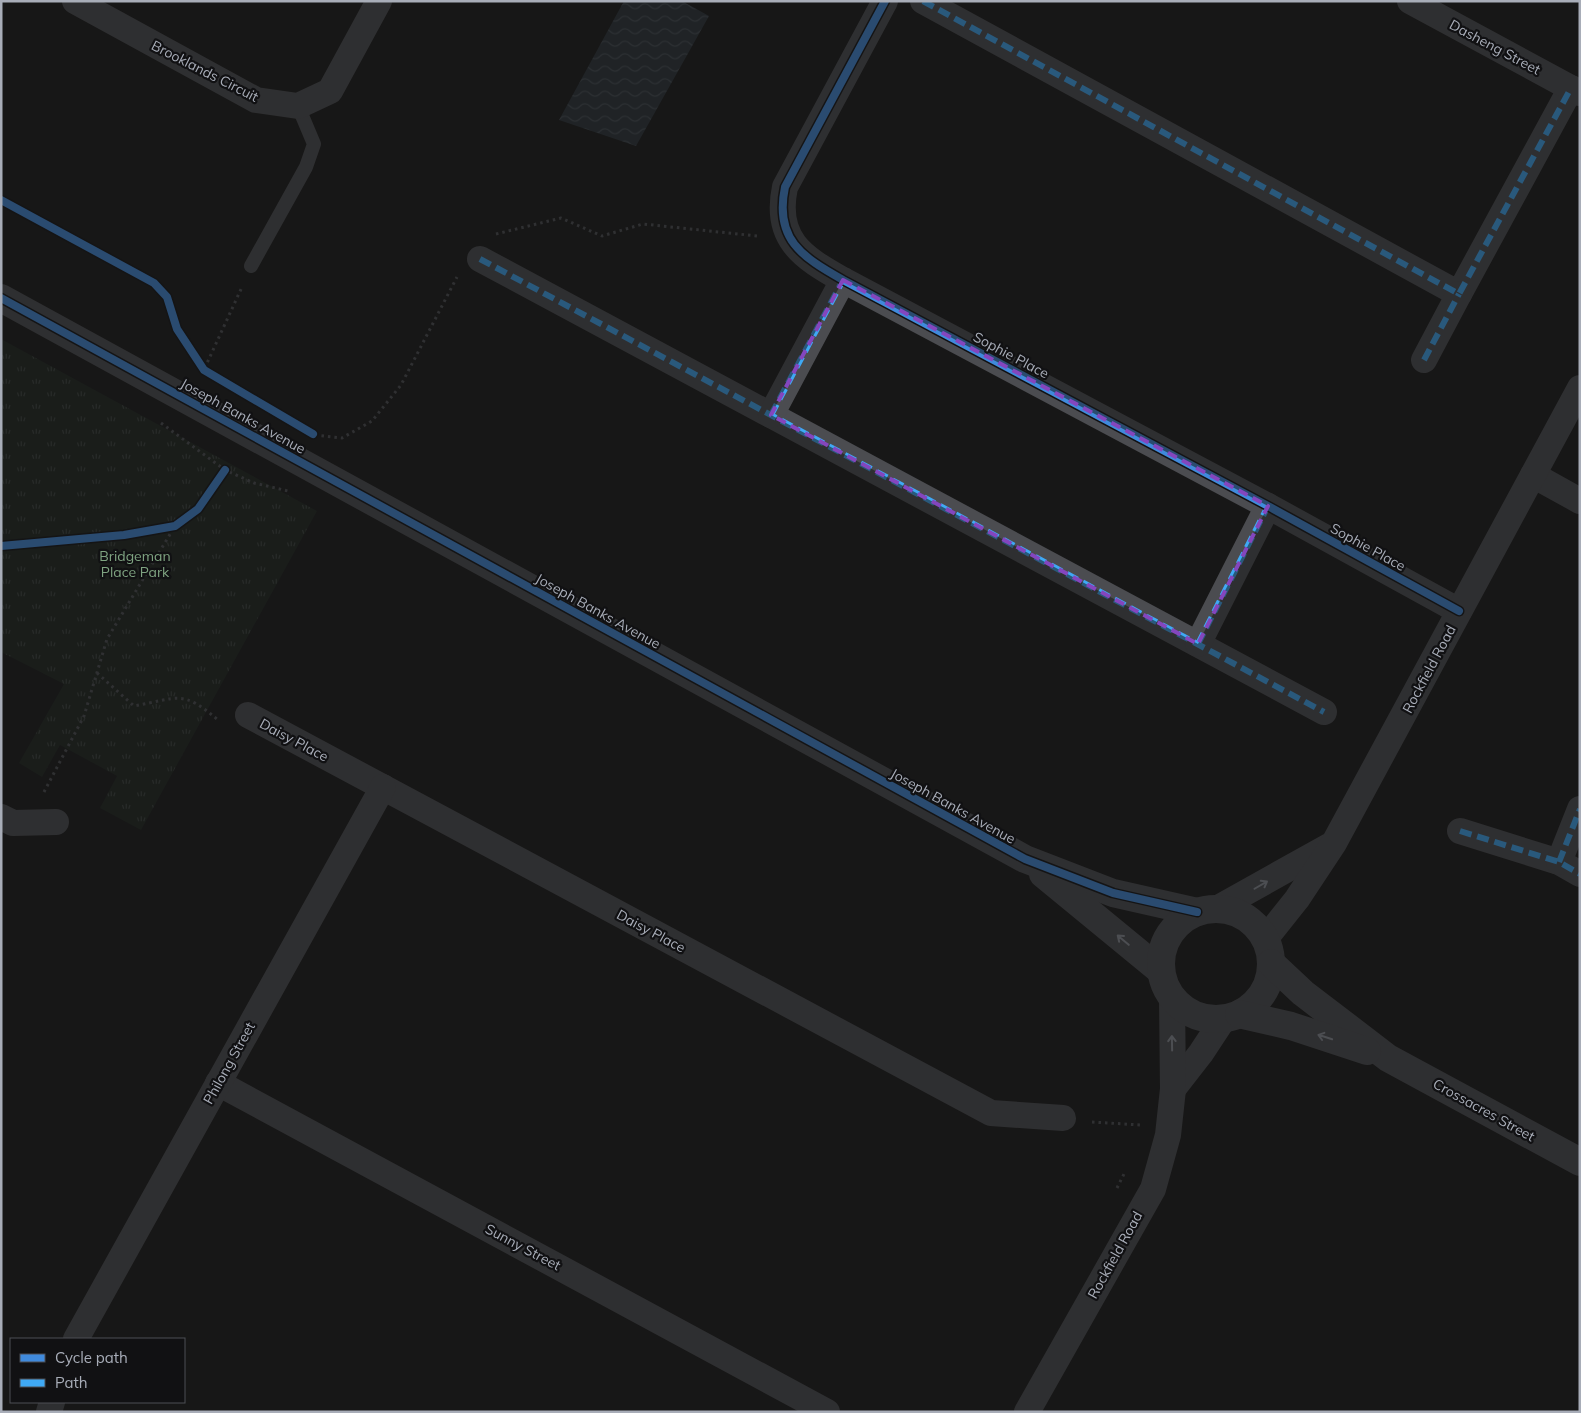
<svg xmlns="http://www.w3.org/2000/svg" width="1581" height="1413" font-family="Mulish,sans-serif">
  <style>
    .park { fill: url(#park-tufts) }
    .water { fill: url(#water-waves) }
    .lines { fill: none; stroke-linecap: round; stroke-linejoin: round }
    .path { stroke: #4d4e52; stroke-width: 3; stroke-dasharray: 2.5 4; stroke-linecap: butt }
    .service { stroke: #4b4c50; stroke-width: 14 }
    .minor { stroke: #4b4c50; stroke-width: 26 }
    .tertiary { stroke: #4b4c50; stroke-width: 28 }
    .quiet { stroke: #3fa9f5; stroke-width: 6; stroke-dasharray: 12 6; stroke-linecap: butt }
    .cycleway-casing { stroke: #111113; stroke-width: 11 }
    .cycleway { stroke: #408adc; stroke-width: 8 }
    .oneway { stroke: #8c9099 }
    .marked { fill: none; stroke: #8446be; stroke-width: 4; stroke-dasharray: 10 6; stroke-linejoin: round }
    .labels { text-anchor: middle; dominant-baseline: central; stroke-width: 4.5; stroke-linejoin: round; paint-order: stroke }
    .street-label { font-size: 14px; fill: #a8adb8; stroke: #111113 }
    .park-label { font-size: 14px; fill: #7fa381; stroke: #111113 }
  </style>
  <defs>
    <pattern id="park-tufts" width="24" height="20" patternUnits="userSpaceOnUse" patternTransform="scale(1.25)"><rect width="24" height="20" fill="#1d241e"/><path d="M3 7l-1-3M5 7V3M7 7l1-3M15 17l-1-3M17 17v-4M19 17l1-3" fill="none" stroke="#3b413d"/></pattern>
    <pattern id="water-waves" width="16" height="10" patternUnits="userSpaceOnUse" patternTransform="scale(1.25)"><rect width="16" height="10" fill="#2a3239"/><path d="M0 5q4-4 8 0t8 0" fill="none" stroke="#464d54"/></pattern>
  </defs>
  <rect width="100%" height="100%" fill="#171717"/>
  <polygon class="park" points="1,339 317,511 141,830 100,808 117,776 60,745 42,777 19,763 64,684 1,652"/>
  <polygon class="water" points="624,1 682,1 709,16 636,146 559,120"/>
  <g class="lines">
    <g class="path">
      <polyline points="496,234 561,218 602,236 643,224 757,236"/>
      <polyline points="202,374 242,287"/>
      <polyline points="161,423 225,470 254,483 288,491"/>
      <polyline points="315,435 342,438 372,421 401,385 457,277"/>
      <path d="M97 673 134 706C178 698 182 689 218 720"/>
      <polyline points="44,792 84,716 107,639 175,526"/>
      <polyline points="1092,1122 1140,1125"/>
      <polyline points="1117,1188 1124,1174"/>
    </g>
    <polyline class="service" points="251,266 306,167 314,144 298,106"/>
    <g class="minor">
      <polyline points="75,1 256,100 298,106 330,91 379,1"/>
      <path d="M885 1 785 187C774 239 802 257 843 280L1268 506 1459 611"/>
      <polyline points="923,1 1459,294 1571,88"/>
      <polyline points="1410,1 1580,93"/>
      <polyline points="480,259 1324,712"/>
      <polyline points="1424,360 1459,294"/>
      <polyline points="771,415 843,280"/>
      <polyline points="1533,475 1580,501"/>
      <polyline points="1198,644 1268,506"/>
      <polyline points="248,715 991,1113 1063,1118"/>
      <polyline points="1,817 13,823 56,822"/>
      <polyline points="1460,831 1559,862 1580,874"/>
      <polyline points="1559,862 1580,809"/>
      <polyline points="1218,908 1329,846"/>
      <polyline points="1267,942 1266,938 1297,899 1334,843 1580,388"/>
      <polyline points="218,1083 827,1412"/>
      <polyline points="1173,1089 1201,1053 1224,1018"/>
      <polyline points="76,1339 383,787"/>
      <polyline points="49,1412 52,1402"/>
      <polyline points="1027,1412 1153,1189 1168,1135 1173,1089 1172,998"/>
    </g>
    <g class="tertiary">
      <polyline points="1,298 1025,859 1113,893 1197,912"/>
      <polyline points="1043,874 1161,971"/>
      <circle cx="1216" cy="964" r="55"/>
      <polyline points="1271,963 1303,993 1388,1058 1580,1162"/>
      <polyline points="1239,1014 1291,1026 1367,1051"/>
    </g>
    <g class="quiet">
      <polyline points="923,1 1459,294 1571,88"/>
      <polyline points="480,259 1324,712"/>
      <polyline points="1424,360 1459,294"/>
      <polyline points="771,415 843,280"/>
      <polyline points="1198,644 1268,506"/>
      <polyline points="1460,831 1559,862 1580,874"/>
      <polyline points="1559,862 1580,809"/>
    </g>
    <g class="cycleway-casing">
      <g id="cycleway">
        <path d="M885 1 785 187C774 239 802 257 843 280L1268 506 1459 611"/>
        <polyline points="1,200 154,283 167,297 177,329 204,370 313,434"/>
        <polyline points="1,298 1025,859 1113,893 1197,912"/>
        <polyline points="1,546 124,535 175,526 198,509 225,470"/>
      </g>
    </g>
    <use href="#cycleway" class="cycleway"/>
  </g>
  <defs><path id="oneway-shaft" d="M-6 0H5M1.5-3L5.5 0L1.5 3" fill="none" stroke-width="1.6" stroke-linecap="round" stroke-linejoin="round" transform="scale(1.25)"/></defs>
  <g class="oneway">
    <use href="#oneway-shaft" transform="translate(1261 885) rotate(-30)"/>
    <use href="#oneway-shaft" transform="translate(1123 940) rotate(-140)"/>
    <use href="#oneway-shaft" transform="translate(1325 1037) rotate(-162)"/>
    <use href="#oneway-shaft" transform="translate(1172 1043) rotate(-91)"/>
  </g>
  <path d="M0 0H1581V1413H0ZM843 280 1268 506 1198 644 771 415Z" fill="#171717" fill-opacity=".55" fill-rule="evenodd"/>
  <path class="marked" d="M843 280 1268 506 1198 644 771 415Z"/>
  <g class="labels">
    <g class="street-label">
      <text transform="translate(1495 47) rotate(28)">Dasheng Street</text>
      <text transform="translate(205 71) rotate(27)">Brooklands Circuit</text>
      <text transform="translate(1011 355) rotate(28)">Sophie Place</text>
      <text transform="translate(243 416) rotate(29)">Joseph Banks Avenue</text>
      <text transform="translate(1368 547) rotate(29)">Sophie Place</text>
      <text transform="translate(598 611) rotate(29)">Joseph Banks Avenue</text>
      <text transform="translate(1429 669) rotate(-62)">Rockfield Road</text>
      <text transform="translate(294 740) rotate(28)">Daisy Place</text>
      <text transform="translate(953 806) rotate(29)">Joseph Banks Avenue</text>
      <text transform="translate(651 931) rotate(28)">Daisy Place</text>
      <text transform="translate(229 1063) rotate(-61)">Philong Street</text>
      <text transform="translate(1484 1110) rotate(29)">Crossacres Street</text>
      <text transform="translate(523 1247) rotate(28)">Sunny Street</text>
      <text transform="translate(1115 1255) rotate(-61)">Rockfield Road</text>
    </g>
    <g class="park-label">
      <text x="135" y="556">Bridgeman<tspan x="135" dy="16">Place Park</tspan></text>
    </g>
  </g>
  <rect width="1581" height="1413" fill="none" stroke="#a8adb8" stroke-width="5"/>
  <rect x="10" y="1338" width="175" height="65" fill="#111113" stroke="#4d4f55"/>
  <rect x="20" y="1354" width="25" height="8" fill="#408adc" stroke="#4d4f55"/>
  <text x="55" y="1363" font-size="15" fill="#a8adb8">Cycle path</text>
  <rect x="20" y="1379" width="25" height="8" fill="#3fa9f5" stroke="#4d4f55"/>
  <text x="55" y="1388" font-size="15" fill="#a8adb8">Path</text>
</svg>
